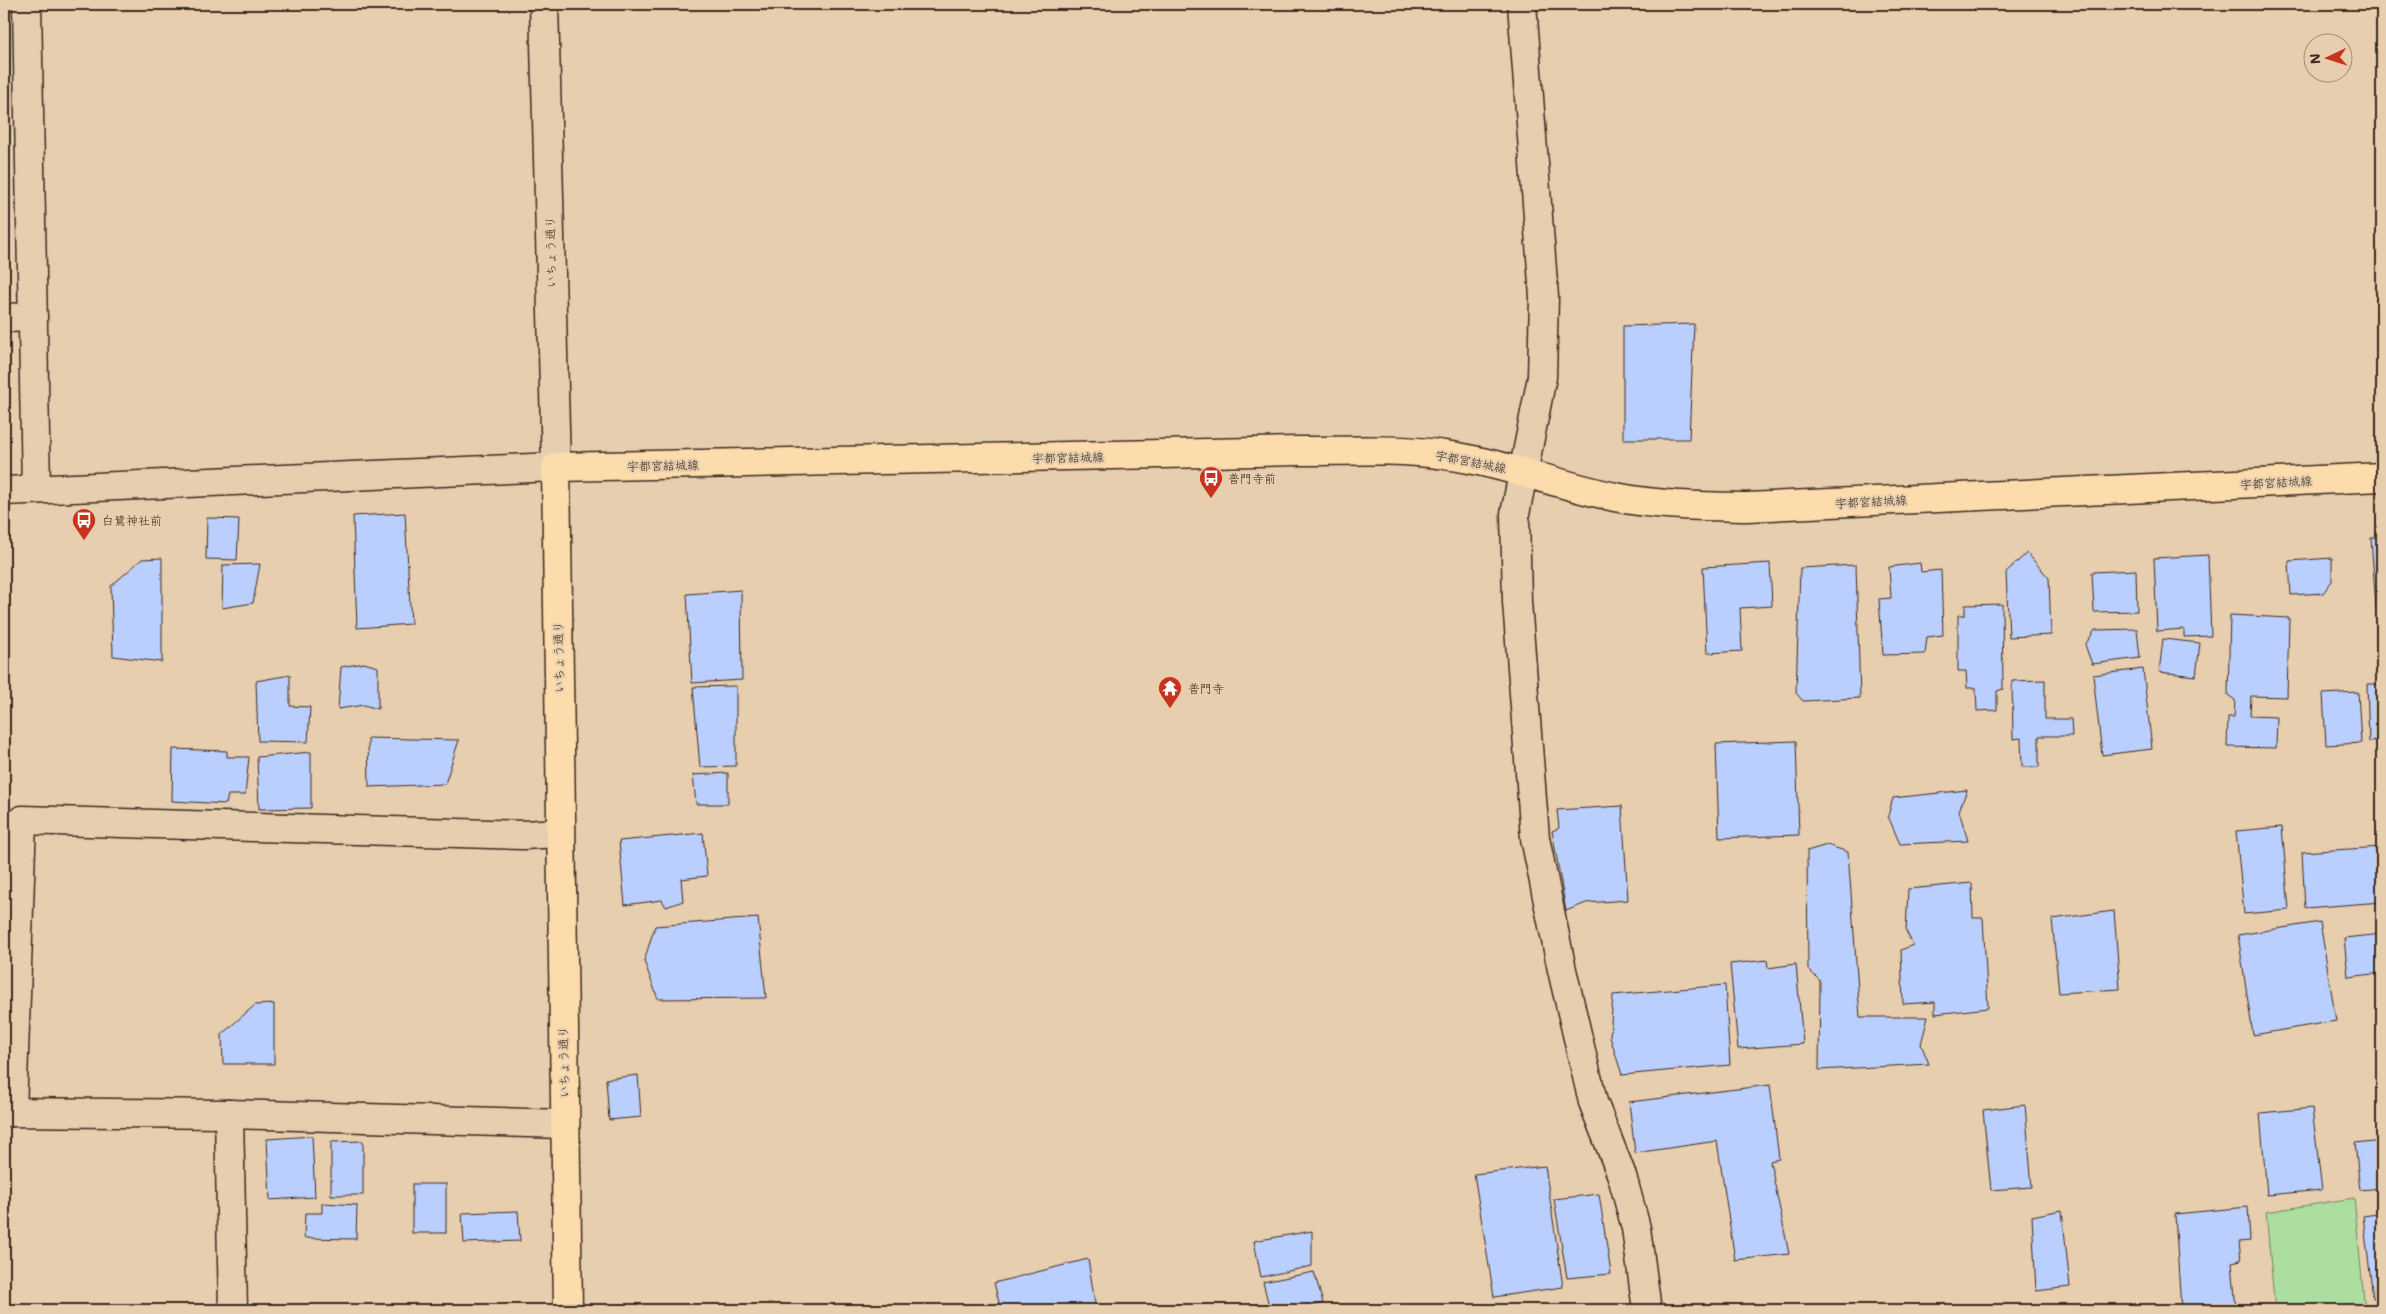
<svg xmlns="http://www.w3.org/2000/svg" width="2386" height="1314" font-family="Mali,'Klee One',sans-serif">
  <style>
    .green { fill: #acde9f; stroke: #74845e }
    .building { fill: #bbcffe; stroke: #3b2a1e }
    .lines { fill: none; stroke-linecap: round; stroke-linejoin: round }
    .minor-casing { stroke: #3b2a1e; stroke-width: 31 }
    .major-casing { stroke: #3b2a1e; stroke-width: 31 }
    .minor { stroke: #e7ceaf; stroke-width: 28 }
    .major { stroke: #fcdcac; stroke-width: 28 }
    .labels { text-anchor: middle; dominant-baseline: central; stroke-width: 4; stroke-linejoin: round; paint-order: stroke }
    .street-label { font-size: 12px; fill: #3b2a1e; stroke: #e7ceaf }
    .poi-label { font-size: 12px; fill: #3b2a1e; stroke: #e7ceaf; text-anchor: start }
  </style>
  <rect width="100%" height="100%" fill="#e7ceaf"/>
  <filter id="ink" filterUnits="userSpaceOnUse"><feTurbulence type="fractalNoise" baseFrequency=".02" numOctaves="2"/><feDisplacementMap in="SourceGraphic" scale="10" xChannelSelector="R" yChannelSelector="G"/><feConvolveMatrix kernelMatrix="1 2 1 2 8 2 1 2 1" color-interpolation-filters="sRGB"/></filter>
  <g filter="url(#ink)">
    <polygon class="green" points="2354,1198 2365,1310 2275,1310 2266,1212"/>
    <g class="building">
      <polygon points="1694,324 1689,439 1623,439 1623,326"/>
      <polygon points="405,513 411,624 357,628 353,516"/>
      <polygon points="207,518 239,519 237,560 206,559"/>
      <polygon points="2382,537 2382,634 2378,635 2371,538"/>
      <polygon points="2027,553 2049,578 2051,635 2009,637 2006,572"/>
      <polygon points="2208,555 2211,636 2184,637 2184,629 2157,631 2154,558"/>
      <polygon points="162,558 162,662 113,656 111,586 142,559"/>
      <polygon points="2332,558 2332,581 2323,593 2291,595 2289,561"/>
      <polygon points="1770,563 1772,606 1740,608 1742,651 1707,653 1703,567"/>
      <polygon points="1920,563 1921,572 1941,570 1943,635 1927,637 1925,654 1883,655 1879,599 1891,598 1889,567"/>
      <polygon points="260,564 253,603 222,608 223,565"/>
      <polygon points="1856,565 1860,698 1803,701 1796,693 1800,568"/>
      <polygon points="2136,570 2137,611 2094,612 2092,572"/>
      <polygon points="741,590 742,680 692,683 687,594"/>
      <polygon points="2002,604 2003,689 1997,691 1997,710 1977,711 1976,688 1967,688 1966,671 1958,671 1958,615 1965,615 1965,605"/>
      <polygon points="2230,615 2289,618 2287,697 2251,696 2250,716 2277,717 2276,748 2227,747 2228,717 2234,717 2235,700 2228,695"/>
      <polygon points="2137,629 2140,658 2092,664 2085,645 2095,630"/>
      <polygon points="2163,639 2200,643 2196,676 2159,672"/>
      <polygon points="364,663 378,667 378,709 364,705 338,709 341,667"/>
      <polygon points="2143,669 2152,749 2102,755 2093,675"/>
      <polygon points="290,675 290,706 310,707 308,742 258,741 256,681"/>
      <polygon points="2045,680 2045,719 2071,719 2072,736 2039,736 2039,767 2022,767 2021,738 2013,739 2012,681"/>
      <polygon points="2367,684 2382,684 2382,741 2369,742"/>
      <polygon points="736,686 736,766 700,767 693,687"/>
      <polygon points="2358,692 2361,743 2326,745 2323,694"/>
      <polygon points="368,738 459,740 445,784 369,787"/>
      <polygon points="1796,741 1799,835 1719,838 1716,744"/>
      <polygon points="173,749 227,751 227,757 249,757 245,795 228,795 226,804 172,801"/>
      <polygon points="311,752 311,808 259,809 257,757"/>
      <polygon points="728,773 728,804 696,804 693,775"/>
      <polygon points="1967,790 1959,811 1968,841 1900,844 1888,816 1893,798"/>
      <polygon points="1622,806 1628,900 1586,903 1566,911 1552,831 1559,828 1557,810"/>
      <polygon points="2282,827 2289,910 2244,914 2236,831"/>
      <polygon points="703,833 707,876 681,879 683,901 666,907 662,900 625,905 619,841"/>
      <polygon points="1827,845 1848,852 1860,1017 1928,1017 1921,1044 1929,1064 1819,1070 1820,981 1808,969 1807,851"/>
      <polygon points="2382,847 2382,902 2305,908 2302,852"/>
      <polygon points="1972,883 1973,918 1983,918 1988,1008 1935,1014 1935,1002 1903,1004 1901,950 1913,945 1906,931 1908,889"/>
      <polygon points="2114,911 2120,989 2059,993 2052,919"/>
      <polygon points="758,918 766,998 658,999 644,961 655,926"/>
      <polygon points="2320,922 2336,1021 2253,1035 2238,935"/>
      <polygon points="2382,934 2382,973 2348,977 2344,938"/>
      <polygon points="1767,960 1768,968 1796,964 1803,1044 1738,1049 1730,964"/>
      <polygon points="1725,985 1730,1065 1622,1075 1610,1037 1613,995"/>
      <polygon points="274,1004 274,1064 223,1064 222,1034 255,1005"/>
      <polygon points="638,1075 641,1117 609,1120 606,1079"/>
      <polygon points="1770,1085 1779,1159 1770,1161 1789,1254 1735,1260 1717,1141 1635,1153 1629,1102"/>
      <polygon points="2025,1105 2032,1187 1991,1190 1983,1110"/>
      <polygon points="2312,1108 2322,1190 2267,1195 2260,1113"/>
      <polygon points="312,1136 315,1197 270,1200 267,1139"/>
      <polygon points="2382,1140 2382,1188 2360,1190 2355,1143"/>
      <polygon points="363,1141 363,1195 331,1195 331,1142"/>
      <polygon points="1545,1166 1563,1287 1494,1297 1474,1174"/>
      <rect x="412" y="1184" width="34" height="49"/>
      <polygon points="1599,1194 1611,1274 1567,1278 1554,1199"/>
      <polygon points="322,1203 357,1205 356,1239 304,1238 305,1213 322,1213"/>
      <polygon points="2248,1207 2250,1241 2239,1242 2241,1260 2232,1262 2236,1310 2181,1310 2175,1214"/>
      <polygon points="2062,1210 2070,1287 2036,1291 2032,1216"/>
      <polygon points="518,1211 520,1241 464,1243 462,1213"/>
      <polygon points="2377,1214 2378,1221 2382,1221 2382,1310 2379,1297 2373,1298 2363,1216"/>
      <polygon points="1312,1231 1312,1266 1261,1277 1254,1241"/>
      <polygon points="1088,1259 1096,1310 1001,1310 994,1283"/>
      <polygon points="1314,1272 1323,1303 1295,1310 1270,1310 1263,1282"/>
    </g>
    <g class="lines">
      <g class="minor-casing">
        <g id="minor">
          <polyline points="27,4 36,489"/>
          <polyline points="1522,4 1544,297 1542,377 1515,514 1517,602 1535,838 1562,970 1593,1102 1622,1176 1636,1228 1647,1310"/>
          <polyline points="4,318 33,317"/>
          <polyline points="4,491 556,467 544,4"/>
          <polyline points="4,1112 229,1114 564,1124"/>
          <polyline points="12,1112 22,820 523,835 560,833"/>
          <polyline points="229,1114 233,1310"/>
        </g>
      </g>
      <g class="major-casing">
        <path id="major" d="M568 1310 556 467 1297 451C1346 451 1396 448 1445 455 1503 463 1558 485 1615 497 1659 506 1702 506 1747 507L2382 477"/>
      </g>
      <use href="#minor" class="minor"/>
      <use href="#major" class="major"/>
    </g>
  </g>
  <defs>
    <g id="bus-pin" transform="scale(1.25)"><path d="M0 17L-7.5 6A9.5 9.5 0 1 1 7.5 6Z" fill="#c8321e" stroke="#e7ceaf"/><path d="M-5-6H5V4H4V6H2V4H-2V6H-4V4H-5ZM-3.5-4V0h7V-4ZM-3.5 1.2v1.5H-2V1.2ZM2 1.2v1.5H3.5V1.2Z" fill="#fff"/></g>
    <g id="temple-pin" transform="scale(1.25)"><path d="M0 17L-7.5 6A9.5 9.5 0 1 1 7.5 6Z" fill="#c8321e" stroke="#e7ceaf"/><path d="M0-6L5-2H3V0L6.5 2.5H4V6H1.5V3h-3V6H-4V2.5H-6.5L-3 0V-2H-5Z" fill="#fff"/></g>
  </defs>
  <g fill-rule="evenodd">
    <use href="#bus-pin" x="1211" y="478"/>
    <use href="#bus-pin" x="84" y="520"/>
    <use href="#temple-pin" x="1170" y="688"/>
  </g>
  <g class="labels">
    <g class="street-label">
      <text transform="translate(550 252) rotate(-91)">いちょう通り</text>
      <text transform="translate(1068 457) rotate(-1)">宇都宮結城線</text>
      <text transform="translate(1471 461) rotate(11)">宇都宮結城線</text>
      <text transform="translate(663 465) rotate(-1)">宇都宮結城線</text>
      <text transform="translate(2276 482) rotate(-3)">宇都宮結城線</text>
      <text transform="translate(1871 501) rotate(-3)">宇都宮結城線</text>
      <text transform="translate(558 657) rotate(-91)">いちょう通り</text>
      <text transform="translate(563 1062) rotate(-91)">いちょう通り</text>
    </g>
    <g class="poi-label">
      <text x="1228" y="478">普門寺前</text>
      <text x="102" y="520">白鷺神社前</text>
      <text x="1188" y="688">普門寺</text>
    </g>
  </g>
  <rect width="2386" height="1314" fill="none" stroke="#e7ceaf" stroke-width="20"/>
  <rect x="10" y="10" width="2366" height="1294" fill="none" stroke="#3b2a1e" stroke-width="2" filter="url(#ink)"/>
  <g transform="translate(2328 58) rotate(266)"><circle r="24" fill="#e7ceaf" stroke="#a28c75"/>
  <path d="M0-4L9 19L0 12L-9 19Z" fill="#c8321e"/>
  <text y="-8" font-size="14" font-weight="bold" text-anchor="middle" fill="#3b2a1e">N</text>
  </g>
</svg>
